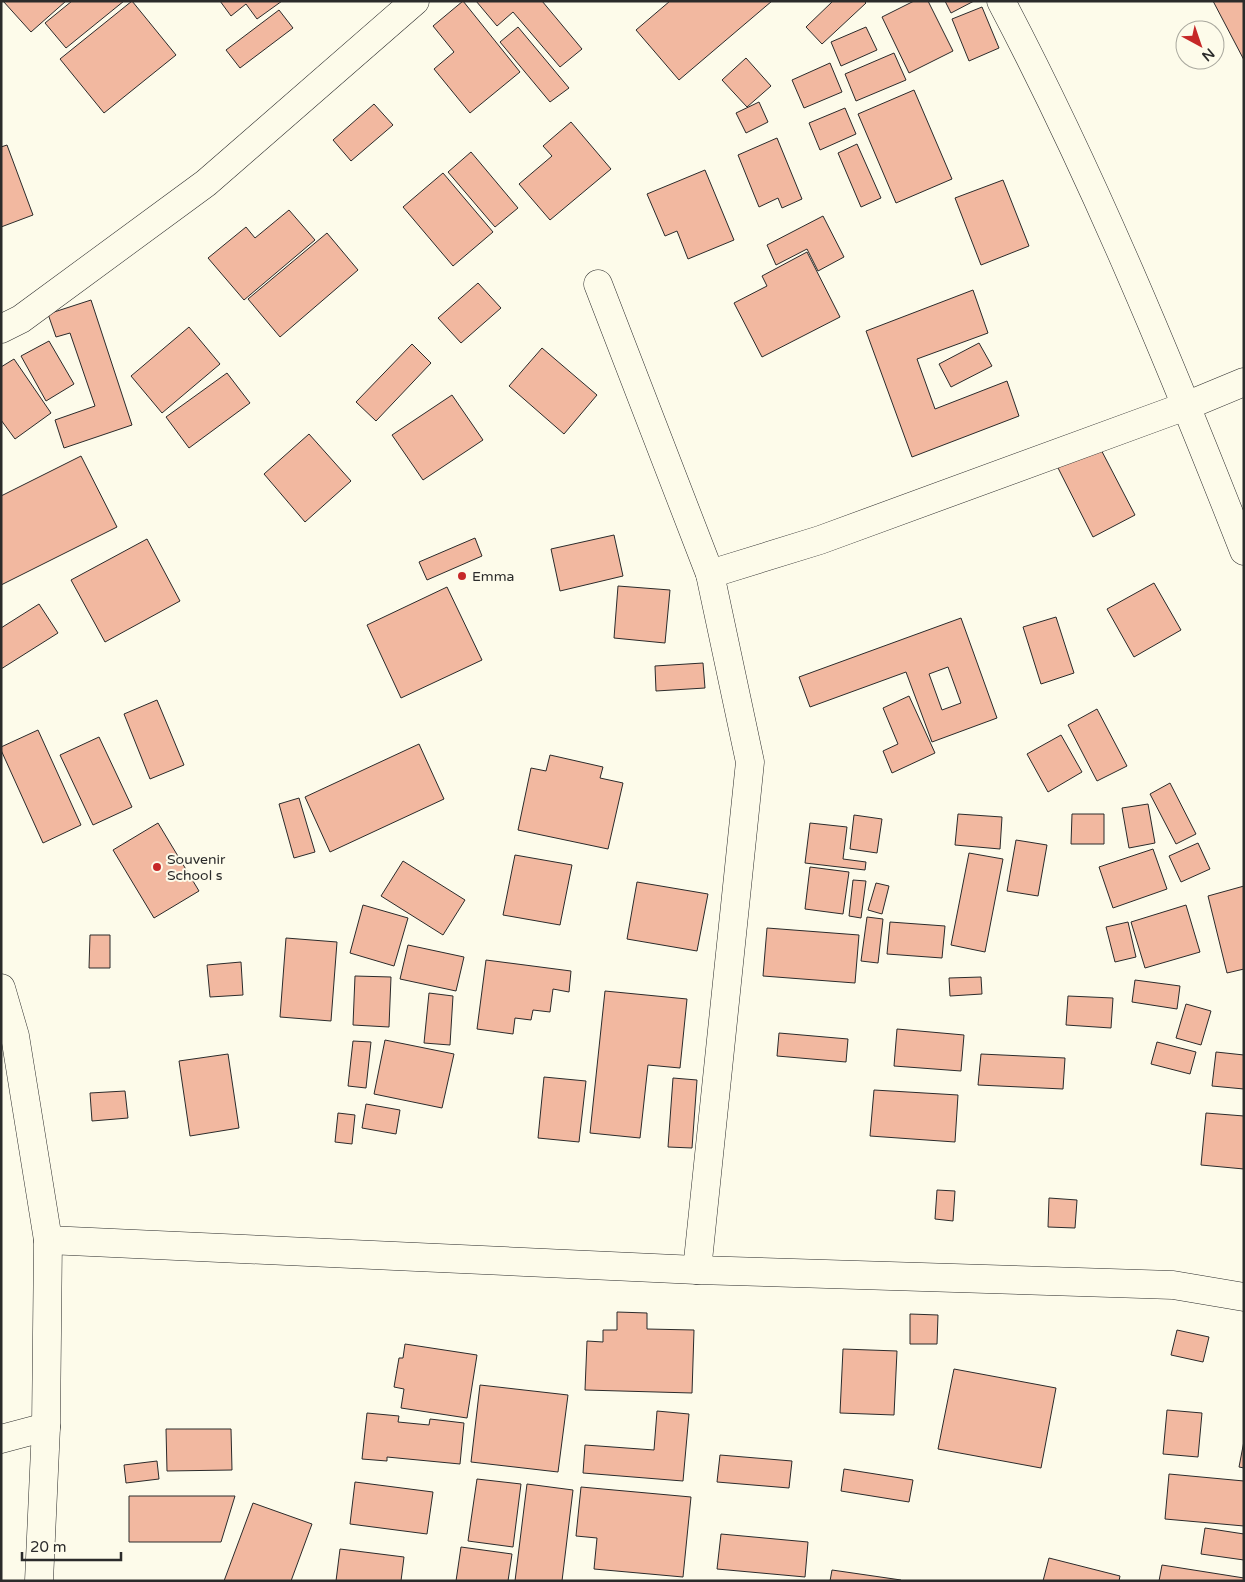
<svg xmlns="http://www.w3.org/2000/svg" width="1245" height="1582" font-family="'Varela Round',sans-serif">
  <style>
    .building { fill: #f2b8a0; stroke: #2b2b2b; fill-rule: evenodd }
    .lines { fill: none; stroke-linecap: round; stroke-linejoin: round }
    .minor-casing { stroke: #2b2b2b; stroke-width: 29 }
    .minor { stroke: #fdfbea; stroke-width: 28 }
    .poi-dot { fill: #c62828; stroke: #fdfbea; stroke-width: 2 }
    .labels { text-anchor: middle; dominant-baseline: central; stroke-width: 4; stroke-linejoin: round; paint-order: stroke }
    .poi-label { font-size: 14px; fill: #2b2b2b; stroke: #fdfbea; text-anchor: start }
  </style>
  <rect width="100%" height="100%" fill="#fdfbea"/>
  <g class="building">
    <polygon points="3,1 66,1 31,32"/>
    <polygon points="72,1 124,1 66,48 45,23"/>
    <polygon points="132,1 176,55 104,113 60,59"/>
    <polygon points="220,1 282,1 257,19 246,4 231,16"/>
    <polygon points="463,1 520,72 470,113 434,69 454,52 433,26"/>
    <polygon points="476,1 542,1 582,49 560,67 513,12 497,26"/>
    <polygon points="670,1 772,1 679,80 636,30"/>
    <polygon points="833,1 864,1 866,3 822,44 806,27"/>
    <polygon points="914,1 928,1 953,51 909,73 882,17"/>
    <polygon points="945,1 974,1 951,13"/>
    <polygon points="1213,1 1244,1 1244,60"/>
    <polygon points="982,7 999,48 969,61 952,19"/>
    <polygon points="279,10 293,28 240,68 226,50"/>
    <polygon points="518,27 569,88 550,102 500,42"/>
    <polygon points="866,27 877,50 841,66 831,42"/>
    <polygon points="894,53 906,80 856,101 845,74"/>
    <polygon points="746,58 771,86 747,107 722,80"/>
    <polygon points="830,63 842,92 804,108 792,80"/>
    <polygon points="914,90 952,179 896,203 858,114"/>
    <polygon points="759,102 768,122 746,133 736,113"/>
    <polygon points="374,104 393,125 351,161 333,140"/>
    <polygon points="845,108 856,134 820,150 809,123"/>
    <polygon points="571,122 611,169 550,220 519,184 552,156 543,146"/>
    <polygon points="777,138 802,199 782,208 778,198 759,207 738,155"/>
    <polygon points="857,144 881,198 861,207 838,153"/>
    <polygon points="7,145 33,215 1,227 1,147"/>
    <polygon points="471,152 518,208 495,227 448,172"/>
    <polygon points="705,170 734,240 688,259 677,231 665,236 647,194"/>
    <polygon points="443,173 493,232 453,266 403,207"/>
    <polygon points="1003,180 1029,246 981,265 955,198"/>
    <polygon points="289,210 315,240 244,300 208,258 246,227 255,238"/>
    <polygon points="823,216 844,257 818,271 807,249 776,265 767,245"/>
    <polygon points="327,233 358,270 280,337 248,299"/>
    <polygon points="807,252 840,317 762,357 734,303 767,286 762,276"/>
    <polygon points="478,283 501,308 461,343 438,318"/>
    <polygon points="973,290 988,333 917,359 935,409 1007,381 1019,416 912,457 866,331"/>
    <polygon points="91,300 132,425 64,448 55,420 95,406 70,333 56,337 48,314"/>
    <polygon points="189,327 220,364 162,413 131,376"/>
    <polygon points="49,341 74,384 46,401 21,356"/>
    <polygon points="979,343 992,366 951,387 939,364"/>
    <polygon points="412,344 431,363 376,421 356,402"/>
    <polygon points="542,348 597,395 564,434 509,386"/>
    <polygon points="14,359 51,413 15,439 1,420 1,367"/>
    <polygon points="227,373 250,403 189,448 166,417"/>
    <polygon points="452,395 483,440 423,480 392,435"/>
    <polygon points="309,434 351,481 305,522 264,474"/>
    <polygon points="1096,440 1135,515 1093,537 1055,462"/>
    <polygon points="81,456 117,527 1,585 1,496"/>
    <polygon points="614,535 623,576 560,591 551,549"/>
    <polygon points="475,538 482,556 427,580 419,562"/>
    <polygon points="147,539 180,601 105,642 71,580"/>
    <polygon points="1154,583 1181,630 1134,657 1107,609"/>
    <polygon points="618,586 670,590 665,643 614,638"/>
    <polygon points="447,587 482,660 401,698 367,625"/>
    <polygon points="39,604 58,633 1,669 1,628"/>
    <polygon points="1056,617 1074,673 1041,684 1023,627"/>
    <path d="M961 618 997 718 932 742 906 672 810 707 799 677ZM948 667 961 703 942 710 929 674Z"/>
    <polygon points="703,663 705,688 656,691 655,666"/>
    <polygon points="909,696 935,753 892,773 883,751 898,744 883,708"/>
    <polygon points="157,700 184,765 150,779 124,714"/>
    <polygon points="1097,709 1127,766 1097,781 1068,725"/>
    <polygon points="38,730 81,825 43,843 1,750 1,747"/>
    <polygon points="1061,735 1082,772 1048,792 1027,754"/>
    <polygon points="99,737 132,807 93,825 60,755"/>
    <polygon points="419,744 444,799 330,852 305,797"/>
    <polygon points="550,755 603,767 600,778 623,783 608,849 518,830 531,768 546,771"/>
    <polygon points="1170,783 1196,834 1176,844 1150,794"/>
    <polygon points="299,798 315,852 294,858 279,804"/>
    <polygon points="1148,804 1155,843 1129,848 1122,808"/>
    <polygon points="958,814 1002,817 1000,849 955,845"/>
    <polygon points="1072,814 1104,814 1104,844 1071,844"/>
    <polygon points="854,815 882,819 877,853 850,849"/>
    <polygon points="158,823 199,891 154,918 113,850"/>
    <polygon points="810,823 847,827 843,859 866,862 865,870 805,863"/>
    <polygon points="1016,840 1047,845 1038,896 1007,891"/>
    <polygon points="1198,843 1210,869 1181,882 1169,856"/>
    <polygon points="1153,849 1167,889 1113,908 1099,867"/>
    <polygon points="969,853 1003,859 985,952 951,945"/>
    <polygon points="515,855 572,865 560,925 503,915"/>
    <polygon points="403,861 465,900 443,935 381,896"/>
    <polygon points="810,867 849,872 843,914 805,909"/>
    <polygon points="853,880 866,881 861,918 849,916"/>
    <polygon points="637,882 708,894 697,951 627,939"/>
    <polygon points="876,883 889,886 882,914 868,910"/>
    <polygon points="1244,886 1244,969 1227,973 1208,896"/>
    <polygon points="363,905 408,918 394,966 350,953"/>
    <polygon points="1186,905 1200,952 1145,968 1131,922"/>
    <polygon points="867,917 883,919 878,963 861,961"/>
    <polygon points="890,922 945,926 942,958 887,954"/>
    <polygon points="1128,922 1136,957 1115,962 1106,927"/>
    <polygon points="767,928 859,935 855,983 763,976"/>
    <polygon points="90,935 110,935 110,968 89,968"/>
    <polygon points="286,938 337,942 331,1021 280,1017"/>
    <polygon points="408,945 464,957 456,991 400,979"/>
    <polygon points="486,960 571,971 569,992 553,989 550,1012 533,1010 531,1020 515,1018 513,1034 477,1029"/>
    <polygon points="241,962 243,995 210,997 207,965"/>
    <polygon points="355,976 391,977 389,1027 353,1025"/>
    <polygon points="981,977 982,994 950,996 949,978"/>
    <polygon points="1135,980 1180,986 1177,1009 1132,1002"/>
    <polygon points="605,991 687,999 680,1068 648,1065 640,1138 590,1133"/>
    <polygon points="429,993 453,996 450,1045 424,1043"/>
    <polygon points="1068,996 1113,998 1111,1028 1066,1025"/>
    <polygon points="1186,1004 1211,1011 1201,1045 1176,1038"/>
    <polygon points="897,1029 964,1035 961,1071 894,1066"/>
    <polygon points="779,1033 848,1039 846,1062 777,1056"/>
    <polygon points="385,1040 454,1054 442,1108 374,1094"/>
    <polygon points="353,1041 371,1042 366,1088 348,1086"/>
    <polygon points="1157,1042 1196,1052 1190,1074 1151,1064"/>
    <polygon points="1216,1052 1244,1055 1244,1089 1212,1086"/>
    <polygon points="228,1054 239,1128 190,1136 179,1061"/>
    <polygon points="981,1054 1065,1058 1063,1089 978,1085"/>
    <polygon points="544,1077 586,1081 579,1142 538,1138"/>
    <polygon points="673,1078 697,1080 692,1148 668,1147"/>
    <polygon points="874,1090 958,1095 955,1142 870,1136"/>
    <polygon points="125,1091 128,1118 92,1121 90,1093"/>
    <polygon points="366,1104 400,1110 396,1134 362,1128"/>
    <polygon points="338,1113 355,1115 352,1144 335,1142"/>
    <polygon points="1206,1113 1244,1116 1244,1169 1201,1165"/>
    <polygon points="937,1190 955,1191 953,1221 935,1219"/>
    <polygon points="1049,1198 1077,1200 1075,1228 1048,1227"/>
    <polygon points="617,1312 647,1313 647,1329 694,1330 692,1393 585,1390 587,1341 603,1342 603,1330 617,1330"/>
    <polygon points="910,1314 938,1315 937,1344 910,1344"/>
    <polygon points="1177,1330 1209,1337 1203,1362 1171,1355"/>
    <polygon points="405,1344 477,1355 467,1418 401,1408 404,1389 394,1387 399,1358 403,1358"/>
    <polygon points="843,1349 897,1351 894,1415 840,1413"/>
    <polygon points="954,1369 1056,1388 1041,1468 938,1449"/>
    <polygon points="480,1385 568,1395 558,1472 471,1462"/>
    <polygon points="1167,1410 1202,1413 1198,1457 1163,1454"/>
    <polygon points="657,1411 689,1414 683,1481 583,1473 585,1445 654,1450"/>
    <polygon points="367,1413 399,1416 398,1422 429,1425 430,1419 464,1423 460,1464 387,1457 387,1461 362,1459"/>
    <polygon points="166,1429 231,1429 232,1470 167,1471"/>
    <polygon points="1244,1441 1244,1468 1239,1467"/>
    <polygon points="720,1455 792,1461 789,1488 717,1482"/>
    <polygon points="157,1461 159,1479 126,1483 124,1465"/>
    <polygon points="844,1469 913,1480 909,1502 841,1491"/>
    <polygon points="1169,1474 1244,1481 1244,1526 1165,1519"/>
    <polygon points="477,1479 521,1484 513,1547 468,1541"/>
    <polygon points="355,1482 433,1492 427,1534 350,1524"/>
    <polygon points="527,1484 573,1490 562,1581 515,1581"/>
    <polygon points="581,1487 691,1497 683,1577 594,1569 597,1538 576,1536"/>
    <polygon points="129,1496 235,1496 221,1542 129,1542"/>
    <polygon points="253,1503 312,1524 291,1581 224,1581"/>
    <polygon points="1205,1528 1244,1534 1244,1560 1201,1554"/>
    <polygon points="721,1534 808,1542 805,1577 717,1569"/>
    <polygon points="461,1547 512,1554 508,1581 456,1581"/>
    <polygon points="340,1549 404,1557 401,1581 336,1581"/>
    <polygon points="1049,1558 1120,1576 1119,1581 1043,1581"/>
    <polygon points="1162,1565 1244,1578 1244,1581 1159,1581"/>
    <polygon points="832,1570 901,1580 901,1581 830,1581"/>
  </g>
  <g class="lines">
    <g class="minor-casing">
      <g id="minor">
        <path d="M1001 1C1094 178 1171 365 1244 551"/>
        <polyline points="598,284 710,574 750,762 697,1270"/>
        <polyline points="1,329 21,319 206,183 415,1"/>
        <polyline points="710,574 820,540 1186,406 1244,382"/>
        <polyline points="1,988 15,1036 48,1240 46,1427 39,1581"/>
        <polyline points="48,1240 697,1270 1173,1285 1244,1297"/>
        <polyline points="1,1439 46,1427"/>
      </g>
    </g>
    <use href="#minor" class="minor"/>
  </g>
  <g class="poi-dot">
    <circle cx="462" cy="576" r="5"/>
    <circle cx="157" cy="867" r="5"/>
  </g>
  <g class="labels">
    <g class="poi-label">
      <text x="472" y="576">Emma</text>
      <text x="167" y="859">Souvenir<tspan x="167" dy="16">School s</tspan></text>
    </g>
  </g>
  <rect width="1245" height="1582" fill="none" stroke="#2b2b2b" stroke-width="5"/>
  <g transform="translate(1200 45) rotate(140)"><circle r="24" fill="#fdfbea" stroke="#a9a89e"/>
  <path d="M0-4L9 19L0 12L-9 19Z" fill="#c62828"/>
  <text y="-8" font-size="14" font-weight="bold" text-anchor="middle" fill="#2b2b2b">N</text>
  </g>
  <path d="M22 1552v8h99v-8" fill="none" stroke="#2b2b2b" stroke-width="2.5"/>
  <text x="30" y="1552" font-size="15" fill="#2b2b2b" stroke="#fdfbea" stroke-width="4" paint-order="stroke">20 m</text>
</svg>
